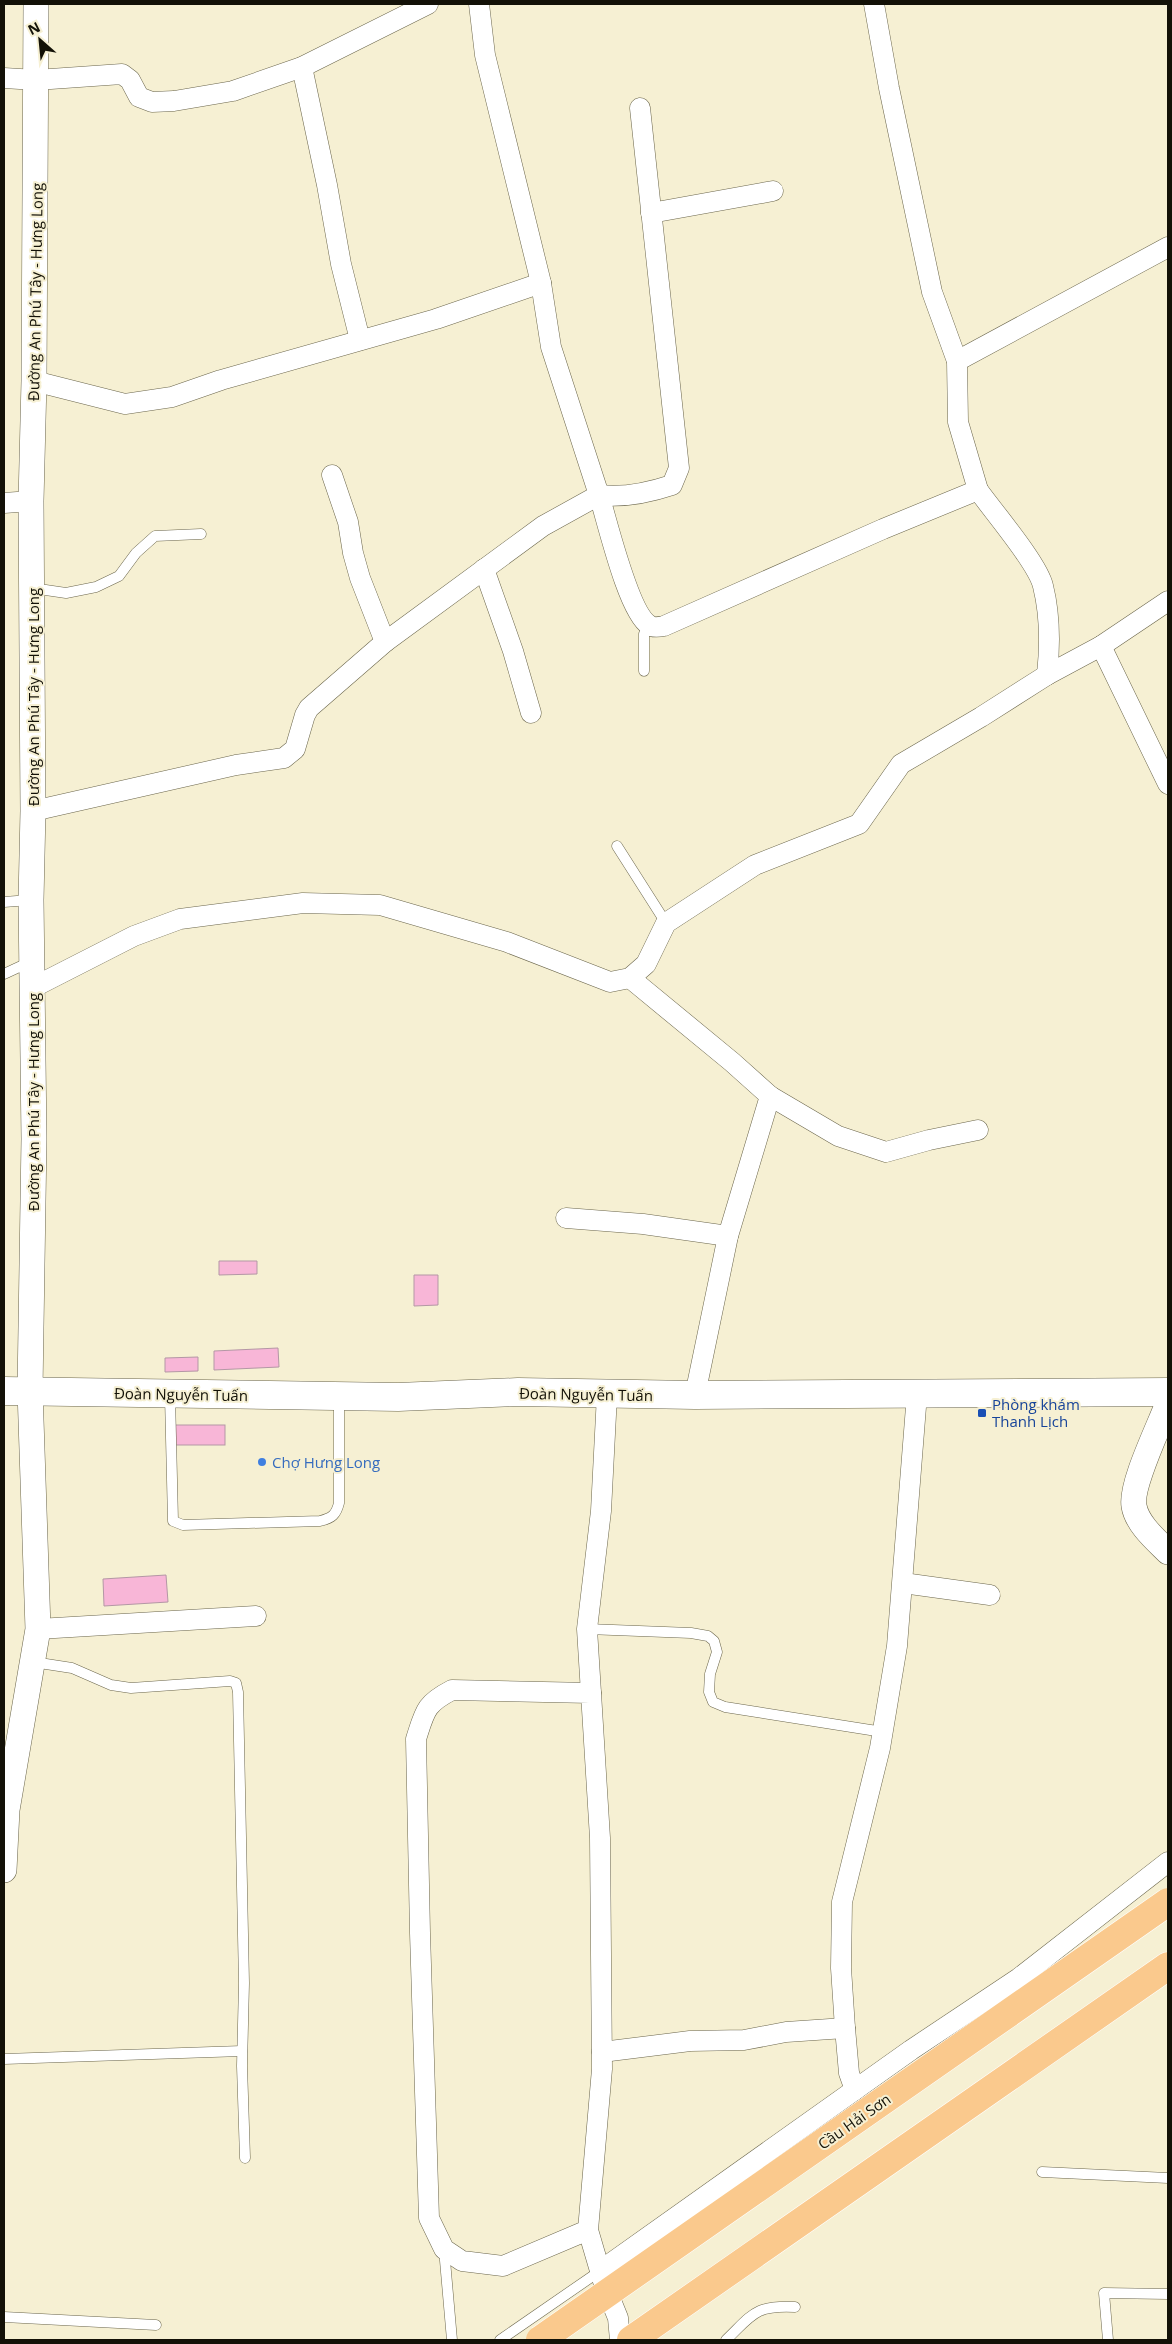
<svg xmlns="http://www.w3.org/2000/svg" width="1172" height="2344" font-family="'Open Sans',sans-serif">
  <style>
    .building { fill: #f8b6d7; stroke: #b497a5 }
    .lines { fill: none; stroke-linecap: round; stroke-linejoin: round }
    .service-casing { stroke: #6b664c; stroke-width: 11 }
    .minor-casing { stroke: #6b664c; stroke-width: 21 }
    .tertiary-casing { stroke: #6b664c; stroke-width: 26 }
    .secondary-casing { stroke: #6b664c; stroke-width: 29 }
    .motorway-casing { stroke: #fff; stroke-width: 29 }
    .service { stroke: #fff; stroke-width: 10 }
    .minor { stroke: #fff; stroke-width: 20 }
    .tertiary { stroke: #fff; stroke-width: 25 }
    .secondary { stroke: #fff; stroke-width: 28 }
    .motorway { stroke: #fac98d; stroke-width: 28 }
    .motorway-bridge-casing { stroke: #fff; stroke-width: 29; stroke-linecap: butt }
    .motorway-bridge { stroke: #fac98d; stroke-width: 28 }
    .transit-dot { fill: #1a4fb4; stroke: #f6f0d3; stroke-width: 2 }
    .shop-dot { fill: #3f7fe0; stroke: #f6f0d3; stroke-width: 2 }
    .labels { text-anchor: middle; dominant-baseline: central; stroke-width: 4; stroke-linejoin: round; paint-order: stroke }
    .street-label { font-size: 15px; fill: #131107; stroke: #f6f0d3 }
    .transit-label { font-size: 15px; fill: #164399; stroke: #f6f0d3; text-anchor: start }
    .shop-label { font-size: 15px; fill: #366cbe; stroke: #f6f0d3; text-anchor: start }
  </style>
  <rect width="100%" height="100%" fill="#f6f0d3"/>
  <g class="building">
    <polygon points="219,1261 257,1261 257,1274 219,1275"/>
    <polygon points="414,1275 438,1275 438,1305 414,1306"/>
    <polygon points="278,1348 279,1367 214,1370 214,1351"/>
    <polygon points="198,1357 198,1371 165,1372 165,1358"/>
    <rect x="175" y="1425" width="50" height="20"/>
    <polygon points="166,1575 168,1602 104,1606 103,1579"/>
  </g>
  <g class="lines">
    <g class="service-casing">
      <g id="service">
        <polyline points="32,588 66,593 96,587 119,576 136,553 155,536 201,534"/>
        <polyline points="644,671 644,634 648,625"/>
        <polyline points="617,846 666,923"/>
        <polyline points="4,902 30,900"/>
        <polyline points="4,974 32,961"/>
        <path d="M170 1396 173 1521 183 1525 320 1521C332 1518 336 1515 339 1503V1397"/>
        <polyline points="587,1629 691,1633 708,1636 714,1641 717,1652 710,1674 709,1692 713,1702 725,1707 883,1732"/>
        <polyline points="33,1662 72,1668 111,1685 131,1688 230,1681 236,1683 238,1692 244,1983 242,2066 245,2158"/>
        <polyline points="4,2059 242,2051"/>
        <polyline points="1042,2172 1168,2178"/>
        <polyline points="444,2249 452,2340"/>
        <polyline points="4,2317 156,2325"/>
        <polyline points="500,2340 600,2271"/>
        <path d="M726 2340C753 2314 755 2305 795 2307"/>
        <polyline points="1108,2340 1104,2293 1168,2294"/>
      </g>
    </g>
    <g class="minor-casing">
      <g id="minor">
        <polyline points="874,4 889,88 932,292 957,361 958,422 978,490"/>
        <polyline points="302,67 327,185 341,264 360,340"/>
        <polyline points="4,78 36,80 122,74 130,80 139,97 152,102 174,101 233,91 302,67 428,4"/>
        <path d="M640 108 679 468 672 485C648 493 624 498 599 495 607 520 628 612 649 625 653 628 659 627 664 626L883 529 978 490C993 511 1038 564 1043 586 1050 614 1050 647 1047 675"/>
        <polyline points="651,213 773,191"/>
        <polyline points="957,361 1168,247"/>
        <polyline points="34,381 125,404 172,397 221,380 436,319 541,283"/>
        <polyline points="332,475 348,522 353,553 360,578 385,642"/>
        <polyline points="4,503 31,501"/>
        <polyline points="484,569 513,651 531,713"/>
        <polyline points="1101,646 1168,784"/>
        <polyline points="33,811 236,765 284,758 295,749 305,715 309,708 385,642 543,526 599,495 551,347 541,283 485,55 479,4"/>
        <polyline points="630,978 732,1062 770,1096 728,1236 695,1395"/>
        <polyline points="34,987 134,936 180,919 303,903 380,905 507,942 610,982 630,978 646,964 666,923 755,865 859,824 901,764 981,717 1047,675 1101,646 1168,601"/>
        <polyline points="770,1096 838,1136 886,1152 929,1140 978,1130"/>
        <polyline points="566,1218 643,1224 728,1236"/>
        <polyline points="903,1583 990,1595"/>
        <polyline points="38,1629 256,1616"/>
        <polyline points="591,1693 587,1629 601,1511 607,1395"/>
        <polyline points="602,2052 690,2041 744,2040 786,2032 845,2028"/>
        <polyline points="855,2090 849,2073 845,2028 841,1968 842,1902 880,1748 897,1646 917,1394"/>
        <path d="M588 2230 503 2266 462 2261 444 2249 429 2218 420 1933 416 1739C425 1711 425 1704 452 1690L591 1693 600 1838 602 2069 588 2230 603 2281 618 2318 620 2340"/>
        <polyline points="600,2271 911,2050 1019,1978 1168,1862"/>
      </g>
    </g>
    <g class="tertiary-casing">
      <g id="tertiary">
        <path d="M1168 1403C1160 1425 1130 1485 1134 1506 1137 1524 1156 1540 1168 1552"/>
        <polyline points="4,1870 7,1810 38,1629 30,1390 34,1139 31,900 33,811 31,501 34,381 36,4"/>
      </g>
    </g>
    <g class="secondary-casing">
      <polyline id="secondary" points="4,1391 398,1397 518,1392 695,1395 1168,1392"/>
    </g>
    <g class="motorway-casing">
      <polyline id="motorway" points="631,2340 1168,1966"/>
    </g>
    <use href="#service" class="service"/>
    <use href="#minor" class="minor"/>
    <use href="#tertiary" class="tertiary"/>
    <use href="#secondary" class="secondary"/>
    <use href="#motorway" class="motorway"/>
    <g class="motorway-bridge-casing">
      <polyline id="motorway-bridge" points="540,2340 1168,1902"/>
    </g>
    <use href="#motorway-bridge" class="motorway-bridge"/>
  </g>
  <rect class="transit-dot" x="977" y="1408" width="10" height="10" rx="2.5"/>
  <circle class="shop-dot" cx="262" cy="1462" r="5"/>
  <g class="labels">
    <g class="street-label">
      <text transform="translate(35 292) rotate(-89)">Đường An Phú Tây - Hưng Long</text>
      <text transform="translate(33 697) rotate(-90)">Đường An Phú Tây - Hưng Long</text>
      <text transform="translate(33 1102) rotate(-90)">Đường An Phú Tây - Hưng Long</text>
      <text transform="translate(181 1394) rotate(1)">Đoàn Nguyễn Tuấn</text>
      <text transform="translate(586 1394) rotate(1)">Đoàn Nguyễn Tuấn</text>
      <text transform="translate(854 2121) rotate(-35)">Cầu Hải Sơn</text>
    </g>
    <g class="transit-label">
      <text x="992" y="1404">Phòng khám<tspan x="992" dy="17">Thanh Lịch</tspan></text>
    </g>
    <g class="shop-label">
      <text x="272" y="1462">Chợ Hưng Long</text>
    </g>
  </g>
  <rect width="1172" height="2344" fill="none" stroke="#131107" stroke-width="10"/>
  <g transform="translate(40 40) rotate(333)" stroke="#f6f0d3" stroke-width="4" paint-order="stroke">
  <path d="M0-4L9 19L0 12L-9 19Z" fill="#131107"/>
  <text y="-8" font-size="14" font-weight="bold" text-anchor="middle" fill="#131107">N</text>
  </g>
</svg>
